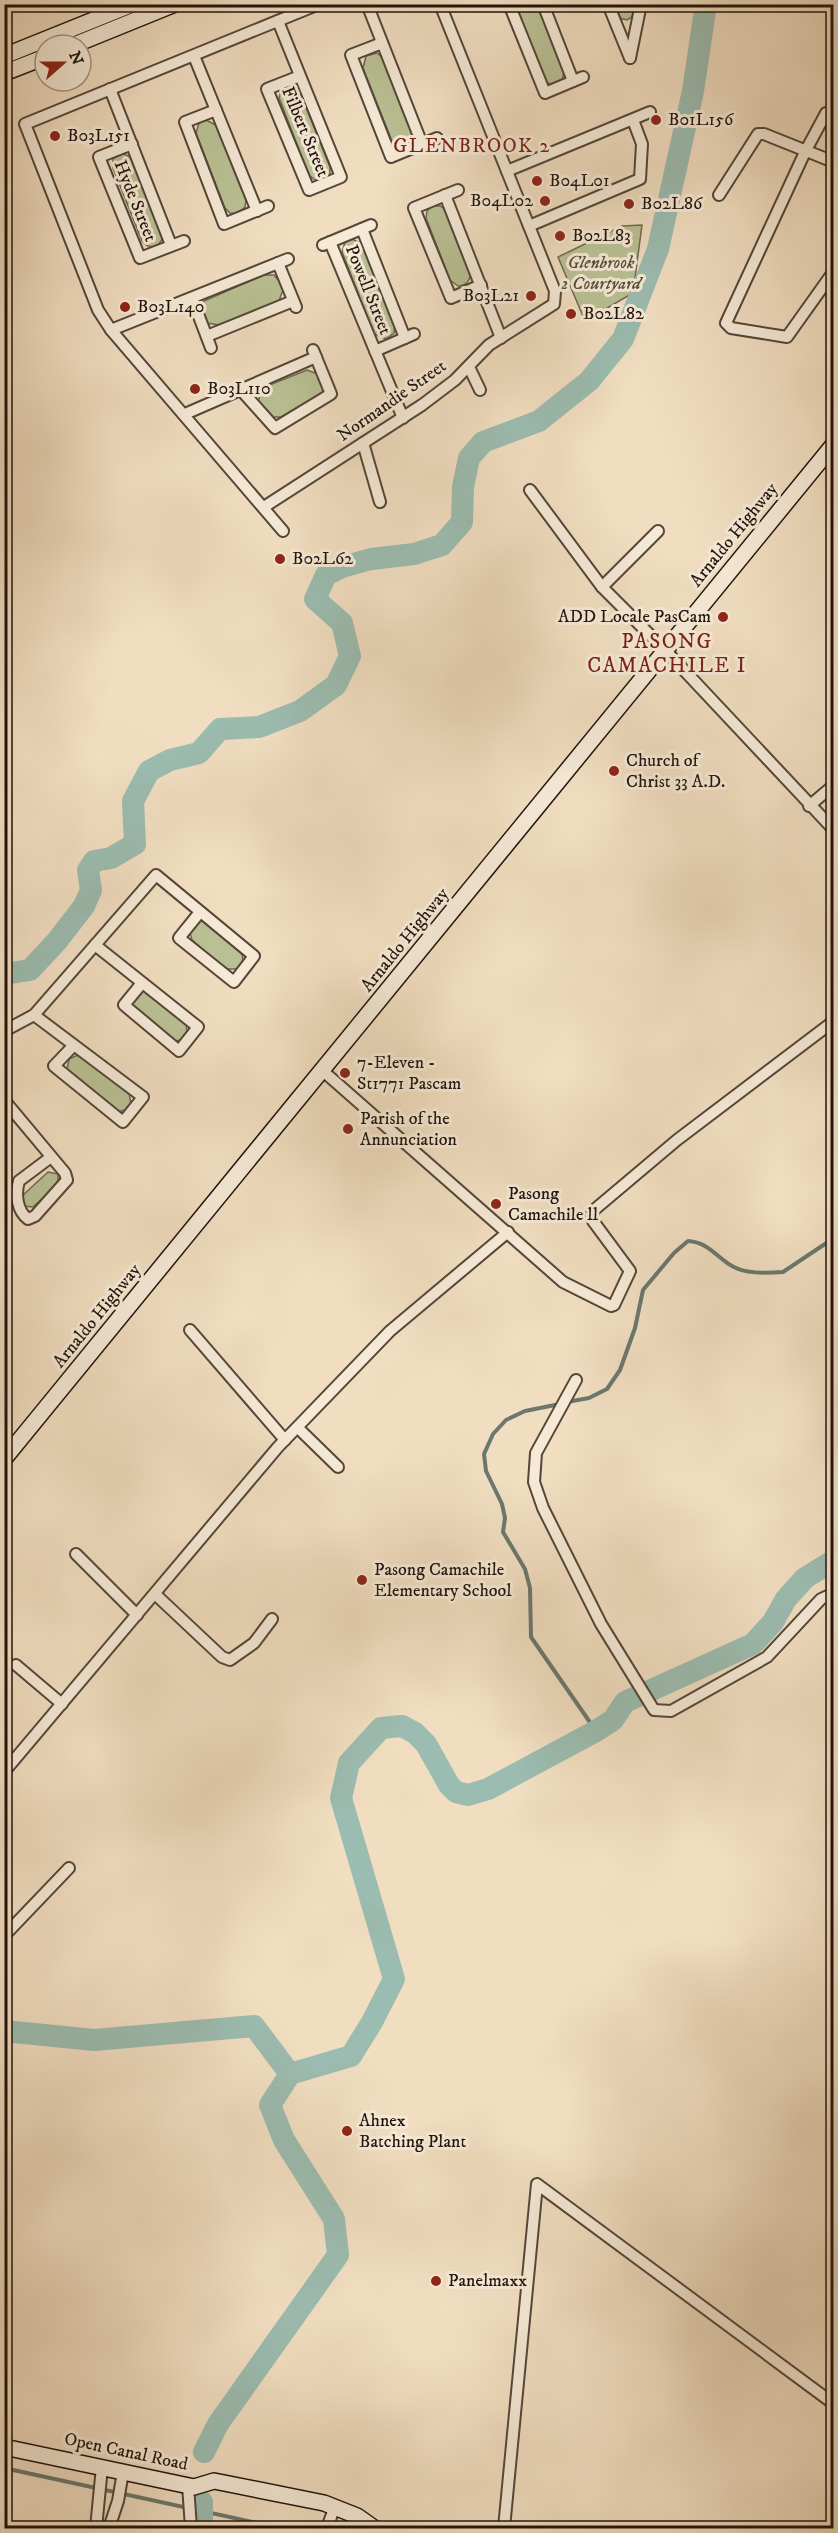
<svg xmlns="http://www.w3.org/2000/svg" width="838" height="2533" font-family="'IM FELL DW Pica',serif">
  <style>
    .green { fill: #b9c194; stroke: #6c6a50; stroke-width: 1.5 }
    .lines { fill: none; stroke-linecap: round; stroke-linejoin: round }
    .stream { stroke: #6a786e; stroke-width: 4 }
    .river { stroke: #9bbcb0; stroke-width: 22 }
    .street-casing { stroke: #544639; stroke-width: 14 }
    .secondary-casing { stroke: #20130c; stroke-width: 18 }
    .street { stroke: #f6ead7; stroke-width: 10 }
    .secondary { stroke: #f6ead7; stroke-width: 15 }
    .poi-dot { fill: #8f2418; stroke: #f6ead7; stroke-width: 2 }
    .labels { text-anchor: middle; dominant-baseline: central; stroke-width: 6; stroke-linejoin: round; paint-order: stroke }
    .poi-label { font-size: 18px; fill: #20130c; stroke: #f6ead7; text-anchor: start }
    .street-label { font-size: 18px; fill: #20130c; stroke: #f6ead7 }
    .park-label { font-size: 18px; font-style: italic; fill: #56503c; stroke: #f6ead7 }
    .neighbourhood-label { font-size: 20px; letter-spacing: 1.5px; fill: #7a1f14; stroke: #f6ead7 }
    .quarter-label { font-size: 21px; letter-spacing: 1.5px; fill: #7a1f14; stroke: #f6ead7 }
  </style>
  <rect width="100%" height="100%" fill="#f1dec1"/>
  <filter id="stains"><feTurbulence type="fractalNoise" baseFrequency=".00333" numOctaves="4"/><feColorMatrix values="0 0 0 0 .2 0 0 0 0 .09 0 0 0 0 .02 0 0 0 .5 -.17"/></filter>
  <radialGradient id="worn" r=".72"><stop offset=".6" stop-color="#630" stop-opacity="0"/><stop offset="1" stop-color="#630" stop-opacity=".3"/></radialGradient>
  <g class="green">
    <polygon points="514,5 537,5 564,71 562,82 552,85 546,82"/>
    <polygon points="612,5 635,5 632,17 627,20 619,18"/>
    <path d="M377 53 383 58 413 133 411 143C404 148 398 147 392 141L363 68 366 56Z"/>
    <polygon points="289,85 299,90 330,167 330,174 322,180 315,180 309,175 279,98 282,88"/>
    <polygon points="206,120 216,125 246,200 245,207 237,214 230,213 225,208 196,133 199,123"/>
    <path d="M122 153 132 158 163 237C159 248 149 250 142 241L113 168V159Z"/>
    <path d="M432 206H440L446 210 470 272C471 280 467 285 458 286L450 280 426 218 427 211Z"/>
    <polygon points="642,225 633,293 585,321 558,257 622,226"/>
    <polygon points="352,239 362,244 395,325 394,333 386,339 374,334 342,252 345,242"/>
    <polygon points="264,275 274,275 284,287 279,301 220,325 206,323 200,310 204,301"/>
    <polygon points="307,370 318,374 323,388 322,393 281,417 271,417 258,402 262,388"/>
    <polygon points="199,921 203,921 242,951 243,963 237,969 226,969 192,940 190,933"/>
    <polygon points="141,991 145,991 186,1022 187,1034 182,1040 174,1041 132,1007 132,1003"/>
    <polygon points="80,1054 129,1093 131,1104 125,1110 117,1112 67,1070 69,1059"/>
    <polygon points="48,1172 58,1174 58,1184 33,1207 23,1206 22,1196"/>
  </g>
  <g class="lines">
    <g class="stream">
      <path d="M567 1402 589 1398 607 1389 620 1370 635 1328 643 1290 674 1253 688 1241C712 1243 717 1260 736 1268 749 1274 770 1273 783 1272L834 1238"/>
      <polyline points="560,1404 525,1411 506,1420 493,1434 484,1454 486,1471 502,1504 505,1518 503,1532 525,1569 530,1588 531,1637 596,1731"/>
      <polyline points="4,2468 280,2528"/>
    </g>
    <g class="river">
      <polyline points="4,974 30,970 57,941 84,906 91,890 88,870 94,861 111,858 135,844 133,801 149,771 170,760 199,753 220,729 259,727 300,711 336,685 350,656 342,623 315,599 326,575 342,567 371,559 414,554 442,545 462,522 463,487 469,458 483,442 539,421 589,381 623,339 658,249 693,91 706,4"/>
      <polyline points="4,2031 94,2040 254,2026 290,2074"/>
      <polyline points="204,2452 218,2424 338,2255 334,2219 284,2140 270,2105 290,2074 351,2056 372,2022 394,1979 341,1798 349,1763 381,1728 402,1726 415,1733 426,1744 449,1785 456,1792 468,1795 488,1789 596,1731 613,1720 625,1702 753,1644 773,1622 786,1599 805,1578 834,1560"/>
      <polyline points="202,2502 202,2528"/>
    </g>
    <g class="street-casing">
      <g id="street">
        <polyline points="367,4 422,144"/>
        <polyline points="509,4 545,93 583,77"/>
        <polyline points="543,4 573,81"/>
        <polyline points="608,4 630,58"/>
        <polyline points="278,21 341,177 309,190 267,89 300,76"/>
        <polyline points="382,43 351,55 391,157 437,138"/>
        <polyline points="194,56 257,211"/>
        <polyline points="630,58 641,4"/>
        <polyline points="110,89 171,245"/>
        <polyline points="216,110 185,122 224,224 268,206"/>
        <polyline points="834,113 826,113 805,152 726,323 731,328 787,337 834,271"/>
        <polyline points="132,144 99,157 140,258 184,241"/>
        <polyline points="507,171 650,112"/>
        <polyline points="458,190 414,208 451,298 481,285"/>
        <polyline points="445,195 501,338"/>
        <polyline points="719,195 758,134 764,134 834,162"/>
        <polyline points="529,226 640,179 642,144 633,120"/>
        <polyline points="362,229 405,338"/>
        <polyline points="330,242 403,418"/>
        <polyline points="323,245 371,225"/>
        <polyline points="278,263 296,307"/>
        <polyline points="192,298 211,348"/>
        <polyline points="111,330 288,259"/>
        <polyline points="207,336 293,301"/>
        <polyline points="375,351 414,334"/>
        <polyline points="469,367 480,390"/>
        <polyline points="241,390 275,428 331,394 313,350"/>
        <polyline points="185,414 316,357"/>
        <polyline points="363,443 380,502"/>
        <polyline points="530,490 602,587"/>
        <polyline points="264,507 422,405 455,380 489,345 554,304 555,291 440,4"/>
        <polyline points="283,531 111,330 98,310 25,124 319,4"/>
        <polyline points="658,531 602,587 666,651 834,830"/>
        <polyline points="809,806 834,785"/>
        <polyline points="95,945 198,1027 179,1051 124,1005 142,983"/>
        <polyline points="34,1015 143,1097 123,1122 54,1066 74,1045"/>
        <polyline points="4,1031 34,1015 156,875 254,956 234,982 179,938 200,912"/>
        <polyline points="323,1071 563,1282 611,1306 614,1305 630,1271 593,1221 591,1216 594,1210 677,1140 834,1021"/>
        <path d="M4 1100 65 1173 67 1180 35 1216 28 1219C17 1211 15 1194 19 1181L51 1157"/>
        <polyline points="190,1330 285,1440"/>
        <polyline points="576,1380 536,1453 534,1482 543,1508 601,1624 654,1710 671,1711 767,1657 821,1599 834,1593"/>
        <polyline points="298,1428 338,1467"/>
        <polyline points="76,1554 137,1615"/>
        <polyline points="155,1594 222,1657 230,1660 254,1643 272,1619"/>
        <polyline points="16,1665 62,1704"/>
        <polyline points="4,1772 278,1447 390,1331 508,1232"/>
        <polyline points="4,1936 69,1868"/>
        <polyline points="188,2485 191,2528"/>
        <polyline points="96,2528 102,2467"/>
        <polyline points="109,2528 118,2501 123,2472"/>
        <polyline points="327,2528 335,2506"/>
        <polyline points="504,2528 537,2184 834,2404"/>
      </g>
    </g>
    <g class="secondary-casing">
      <g id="secondary">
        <polyline points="74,45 175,4"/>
        <polyline points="4,56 133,4"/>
        <polyline points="4,73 45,57"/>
        <polyline points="4,1459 834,444"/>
        <polyline points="4,2447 194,2487 214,2481 324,2503 357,2516 374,2528"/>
      </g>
    </g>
    <use href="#street" class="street"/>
    <use href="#secondary" class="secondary"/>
  </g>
  <g class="poi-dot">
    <circle cx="656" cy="120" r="6"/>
    <circle cx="55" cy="136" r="6"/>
    <circle cx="537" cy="181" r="6"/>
    <circle cx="545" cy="201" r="6"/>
    <circle cx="629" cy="204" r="6"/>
    <circle cx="560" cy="236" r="6"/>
    <circle cx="531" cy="296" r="6"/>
    <circle cx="125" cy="307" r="6"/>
    <circle cx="571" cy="314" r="6"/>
    <circle cx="195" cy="389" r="6"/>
    <circle cx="280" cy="559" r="6"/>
    <circle cx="723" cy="617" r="6"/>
    <circle cx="614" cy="771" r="6"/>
    <circle cx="345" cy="1073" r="6"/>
    <circle cx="348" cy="1129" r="6"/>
    <circle cx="496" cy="1204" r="6"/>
    <circle cx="362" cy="1580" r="6"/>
    <circle cx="347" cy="2131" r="6"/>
    <circle cx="436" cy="2281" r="6"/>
  </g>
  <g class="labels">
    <g class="poi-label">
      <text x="668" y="120">B01L156</text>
      <text x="67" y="136">B03L151</text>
      <text x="549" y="181">B04L01</text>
      <text x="533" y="201" text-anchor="end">B04L02</text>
      <text x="641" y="204">B02L86</text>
      <text x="572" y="236">B02L83</text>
      <text x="519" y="296" text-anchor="end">B03L21</text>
      <text x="137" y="307">B03L140</text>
      <text x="583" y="314">B02L82</text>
      <text x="207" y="389">B03L110</text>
      <text x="292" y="559">B02L62</text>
      <text x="711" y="617" text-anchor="end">ADD Locale PasCam</text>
      <text x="626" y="761">Church of<tspan x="626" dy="21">Christ 33 A.D.</tspan></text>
      <text x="357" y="1063">7-Eleven -<tspan x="357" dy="21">St1771 Pascam</tspan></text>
      <text x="360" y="1119">Parish of the<tspan x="360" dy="21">Annunciation</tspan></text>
      <text x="508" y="1194">Pasong<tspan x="508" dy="21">Camachile ll</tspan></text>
      <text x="374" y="1570">Pasong Camachile<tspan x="374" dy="21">Elementary School</tspan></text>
      <text x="359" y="2121">Ahnex<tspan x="359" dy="21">Batching Plant</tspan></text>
      <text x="448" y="2281">Panelmaxx</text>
    </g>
    <g class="street-label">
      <text transform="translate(305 132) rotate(67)">Filbert Street</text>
      <text transform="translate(135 201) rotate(68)">Hyde Street</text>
      <text transform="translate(368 290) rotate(68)">Powell Street</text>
      <text transform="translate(392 401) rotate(-35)">Normandie Street</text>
      <text transform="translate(734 535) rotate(-51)">Arnaldo Highway</text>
      <text transform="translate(405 940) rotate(-51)">Arnaldo Highway</text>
      <text transform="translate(97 1316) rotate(-51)">Arnaldo Highway</text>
      <text transform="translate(126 2452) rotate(12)">Open Canal Road</text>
    </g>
    <g class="park-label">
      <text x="601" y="263">Glenbrook<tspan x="601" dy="21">2 Courtyard</tspan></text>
    </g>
    <g class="neighbourhood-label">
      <text x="472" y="146">GLENBROOK 2</text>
    </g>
    <g class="quarter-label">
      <text x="667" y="642">PASONG<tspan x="667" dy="24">CAMACHILE I</tspan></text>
    </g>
  </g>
  <rect width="838" height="2533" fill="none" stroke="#f1dec1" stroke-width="24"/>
  <rect x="6" y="6" width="826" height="2521" fill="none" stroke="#20130c" stroke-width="3"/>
  <rect x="12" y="12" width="814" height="2509" fill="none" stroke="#20130c" stroke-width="1.5"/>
  <g transform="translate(63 63) rotate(69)"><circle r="28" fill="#f6ead7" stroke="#a09486" stroke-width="1.5"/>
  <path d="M0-4.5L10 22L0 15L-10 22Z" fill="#8f2418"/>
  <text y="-9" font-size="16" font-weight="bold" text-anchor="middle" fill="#20130c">N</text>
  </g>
  <rect width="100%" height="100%" filter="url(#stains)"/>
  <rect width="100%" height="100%" fill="url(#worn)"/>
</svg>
